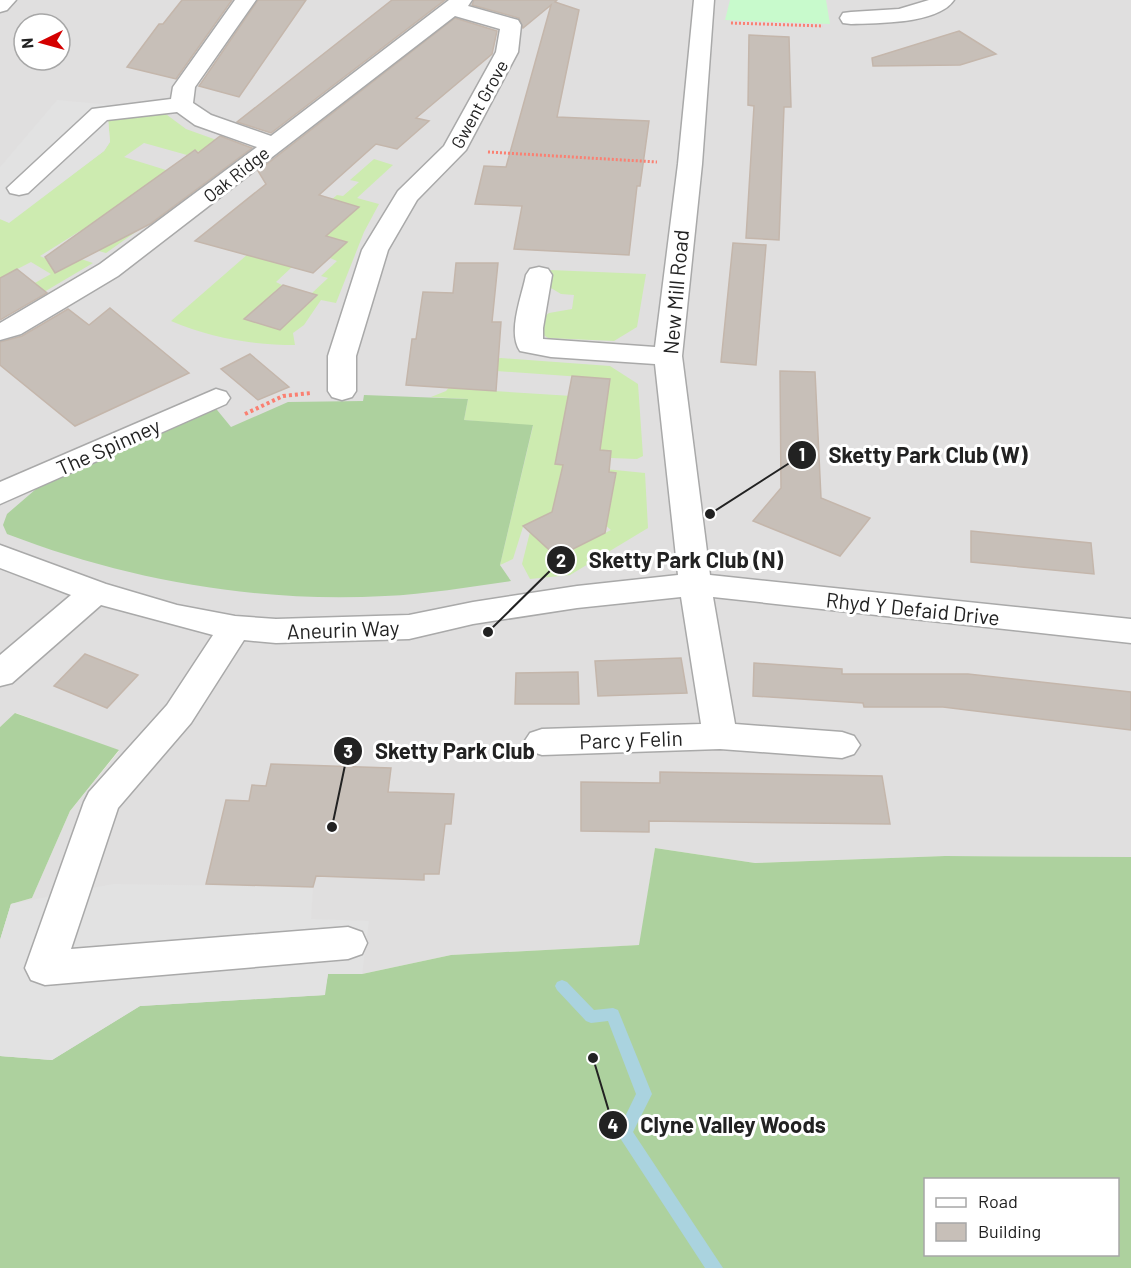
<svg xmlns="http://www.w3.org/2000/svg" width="1131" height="1268" font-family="Barlow,sans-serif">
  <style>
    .residential { fill: #e0dfdf; fill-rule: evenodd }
    .grass { fill: #cdebb0; fill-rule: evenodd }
    .forest { fill: #add19e; fill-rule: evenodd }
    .park { fill: #c8facc }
    .parking { fill: #e2e2e2 }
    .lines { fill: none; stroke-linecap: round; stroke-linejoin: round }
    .stream { fill: #aad3df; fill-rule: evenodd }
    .building { fill: #c7bfb8; stroke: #c4b6ab; stroke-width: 1.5 }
    .minor-casing { stroke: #a9a9a9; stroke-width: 3 }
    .path-far1 { stroke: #fa8072; stroke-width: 3; stroke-dasharray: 2 2; stroke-linecap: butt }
    .path { stroke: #fa8072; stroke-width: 4; stroke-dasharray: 3 3; stroke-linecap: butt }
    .minor { fill: #fff; fill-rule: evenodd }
    .labels { text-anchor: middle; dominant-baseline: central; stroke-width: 6; stroke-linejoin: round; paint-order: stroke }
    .far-street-label { font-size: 18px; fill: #222; stroke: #fff }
    .street-label { font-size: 21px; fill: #222; stroke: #fff }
    .leader { fill: none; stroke: #222; stroke-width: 2 }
    .callout-dot { fill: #222; stroke: #fff; stroke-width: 2 }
    .mark-label { font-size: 18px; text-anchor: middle; font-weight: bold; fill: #fff }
    .callout-label { font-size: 22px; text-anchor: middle; font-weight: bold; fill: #222; stroke: #fff; stroke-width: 6; stroke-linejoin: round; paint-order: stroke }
  </style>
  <rect width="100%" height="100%" fill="#f2efe9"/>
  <path class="residential" d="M0 0H1131V857L945 856 755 863 655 848 640 945 451 955 362 974 325 995 238 1002 52 1060 0 1056V940L11 904 32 898 70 811 119 751 16 713 0 727ZM24 24H60V60H24Z"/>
  <g class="grass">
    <path d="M163 112 186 129 236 147 232 158 150 221 139 218 157 205 130 196 93 223 119 233 134 222 144 226 106 253 95 250 105 242 80 231 40 256 66 268 81 259 93 263 44 292 33 284 51 274 31 262 0 278V219L9 222 104 151 110 142 108 118ZM144 143 187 155 194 150 219 158 170 196 143 188 166 170 124 157Z"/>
    <path d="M374 159 393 165 357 198 379 204 364 232 336 303 321 300 304 325 293 333 295 345C252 345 211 338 171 321L248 254 200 239 235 209 299 227 337 195 343 196 359 182 350 180ZM314 232 347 242 330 258 337 261 321 276 328 278 311 294 317 296 280 330 245 319 282 285 276 282 292 267Z"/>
    <polygon points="550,270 646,274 637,327 614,341 548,338 542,334 542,318 549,313 572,309 574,295 561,294 551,288"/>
    <path d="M501 358 610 366 638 384 643 456 637 459 611 458V451L597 450 599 438 560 436 555 464 645 473 648 528 570 575 530 579 522 564 530 532 557 557 611 530 576 500 523 527 513 559 500 565 533 426 464 420 468 399 431 397 446 391 471 361ZM482 370 610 379 602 433 572 396 478 390ZM562 468 616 473 611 501 556 496Z"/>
  </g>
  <g class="forest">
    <path d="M364 395 468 399 464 420 533 425 500 565 511 581C469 587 427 594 385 596 256 603 127 580 7 534L3 525 7 514 36 489 213 405 231 427 288 402 363 401Z"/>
    <polygon points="15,713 119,750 70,811 32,898 11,904 0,940 0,727"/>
    <path d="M655 848 755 863 945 856 1131 857V1268H0V1056L52 1060 140 1006 324 995 328 974H362L451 955 639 945ZM926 1180H1118V1254H926Z"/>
  </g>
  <polygon class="park" points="730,0 826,0 830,24 725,20"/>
  <g class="parking">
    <polygon points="57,100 122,106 108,118 110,142 104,151 9,223 0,219 0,167"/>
    <polygon points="113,884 313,887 311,919 369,921 362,974 328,974 325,995 140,1006 52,1060 0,1056 0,940 11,904"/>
  </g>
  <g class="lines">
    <polygon class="stream" points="562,980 567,982 594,1010 613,1008 618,1010 652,1094 633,1132 723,1268 705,1268 620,1138 617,1133 636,1094 608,1021 591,1023 586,1021 557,990 555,986 557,982"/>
  </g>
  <g class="building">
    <polygon points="182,0 232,0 176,79 127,67 159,24 163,24"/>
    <polygon points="258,0 306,0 239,97 199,86"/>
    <polygon points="392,0 445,0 271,133 237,122"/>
    <polygon points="474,0 557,0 555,2 579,10 557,117 649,121 640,186 637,186 629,255 514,249 522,206 475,204 484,166 506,167 551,5 523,28 519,18 472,5"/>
    <polygon points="455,18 497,31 492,54 416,118 429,121 397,149 376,144 319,195 359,207 326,236 347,242 313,273 195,241 266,184 258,171"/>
    <polygon points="959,31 996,54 960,65 873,66 872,58"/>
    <polygon points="749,35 789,37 791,107 784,107 779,240 746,238 754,106 748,105"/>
    <polygon points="220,136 252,148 150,224 55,273 45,257 195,150 198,153"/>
    <polygon points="733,243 766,245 756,365 721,362"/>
    <polygon points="456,263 498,263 492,322 501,322 496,391 406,385 412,339 416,339 423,292 453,293"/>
    <polygon points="17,269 47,293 0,320 0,278"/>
    <polygon points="283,285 317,295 280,330 244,319"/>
    <polygon points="110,308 189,373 75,426 0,365 0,342 22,336 68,309 89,325"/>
    <polygon points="250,354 289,387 258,400 221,369"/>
    <polygon points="780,371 815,372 821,498 870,518 840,556 753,521 781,488"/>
    <polygon points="572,376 610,379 600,450 611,451 609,472 616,473 605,533 557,557 523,526 552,512 563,465 555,464"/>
    <polygon points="971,531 1091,543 1094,574 971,562"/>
    <polygon points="85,654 138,675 107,708 54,686"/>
    <polygon points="681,658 687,693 598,696 595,661"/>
    <polygon points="754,663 842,669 842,674 968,674 1131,692 1131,730 943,707 864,707 863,703 753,696"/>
    <polygon points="578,672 579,704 515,704 516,673"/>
    <polygon points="271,764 391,768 388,792 454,794 451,824 445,824 439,874 424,874 424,880 316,876 313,887 206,884 226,800 249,801 252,785 266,786"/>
    <polygon points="660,772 882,776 890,824 649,821 649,832 581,831 581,782 660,783"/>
  </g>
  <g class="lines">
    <g class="minor-casing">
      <g id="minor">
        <polygon points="0,0 16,0 7,10 0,12"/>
        <polygon points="235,0 256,0 195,87 193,103 211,115 271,136 449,0 472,0 468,6 518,20 521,25 518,52 466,150 417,200 388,250 356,356 356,391 352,397 342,400 332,397 328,391 328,356 362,250 398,191 444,146 496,52 500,29 455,16 118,276 21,334 0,340 0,323 100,264 257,147 195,125 177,112 107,120 28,193 19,195 10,193 7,188 92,109 171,99 173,87"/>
        <path d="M694 0H714L702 164 682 356 710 575 1131 619V643L713 597 735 724 842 732 854 736 860 745 854 754 842 758 720 749 542 755 530 751 524 742 530 733 542 729 701 724 681 597 577 608 473 624 409 639 276 643 244 640 191 723 118 808 71 949 348 927 362 932 367 943 362 954 348 959 45 985 31 980 25 968 84 802 89 792 167 705 213 635 101 605 12 683 0 686V655L71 595 0 568V545L106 584 177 605 235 616 276 619 409 615 473 602 577 586 678 575 655 364 551 357 520 351C507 332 522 296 526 275L530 269 539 267 548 269 552 275 543 328V339L655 347 678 164Z"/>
        <path d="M929 0H954C938 24 878 23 851 24L843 23 840 18 843 13 851 12 899 9Z"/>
        <polygon points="216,389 226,392 230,398 226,404 0,504 0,482"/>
      </g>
    </g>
    <g class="path-far1">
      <polyline points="731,23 823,26"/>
      <polyline points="488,152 657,162"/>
    </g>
    <polyline class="path" points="245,414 283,396 311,393"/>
    <use href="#minor" class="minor"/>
  </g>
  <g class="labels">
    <g class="far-street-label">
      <text transform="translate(479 104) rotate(-61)">Gwent Grove</text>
      <text transform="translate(236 174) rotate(-38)">Oak Ridge</text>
    </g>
    <g class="street-label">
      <text transform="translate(675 292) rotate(-85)">New Mill Road</text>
      <text transform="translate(108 446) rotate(-24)">The Spinney</text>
      <text transform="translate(913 608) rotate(6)">Rhyd Y Defaid Drive</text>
      <text transform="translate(343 629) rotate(-2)">Aneurin Way</text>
      <text transform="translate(631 739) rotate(-2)">Parc y Felin</text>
    </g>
  </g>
  <path class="leader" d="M710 514L802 455M488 632L561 560M332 827L348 751M593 1058L613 1125"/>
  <g class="callout-dot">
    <circle cx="710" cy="514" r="6"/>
    <circle cx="488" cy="632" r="6"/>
    <circle cx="332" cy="827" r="6"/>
    <circle cx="593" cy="1058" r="6"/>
    <circle cx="802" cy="455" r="15"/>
    <circle cx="561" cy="560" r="15"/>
    <circle cx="348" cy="751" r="15"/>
    <circle cx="613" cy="1125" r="15"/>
  </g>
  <g class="mark-label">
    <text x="802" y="461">1</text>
    <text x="561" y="567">2</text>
    <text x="348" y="758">3</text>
    <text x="613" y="1132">4</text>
  </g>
  <g class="callout-label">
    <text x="928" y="463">Sketty Park Club (W)</text>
    <text x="686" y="568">Sketty Park Club (N)</text>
    <text x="455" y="759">Sketty Park Club</text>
    <text x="733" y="1133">Clyne Valley Woods</text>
  </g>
  <rect x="924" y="1178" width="195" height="78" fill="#ffffff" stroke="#a7a7a7" stroke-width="1.5"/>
  <rect x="936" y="1198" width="30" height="9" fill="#ffffff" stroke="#a7a7a7" stroke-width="1.5"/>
  <text x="978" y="1208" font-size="18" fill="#222222">Road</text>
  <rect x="936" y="1223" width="30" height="18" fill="#c7bfb8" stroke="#a7a7a7" stroke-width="1.5"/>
  <text x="978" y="1238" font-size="18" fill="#222222">Building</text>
  <g transform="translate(42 42) rotate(265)"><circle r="28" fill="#ffffff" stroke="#a7a7a7" stroke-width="1.5"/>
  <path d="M0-4.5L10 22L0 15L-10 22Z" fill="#d40000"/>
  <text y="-9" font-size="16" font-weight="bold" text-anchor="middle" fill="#222222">N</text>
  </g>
</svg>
